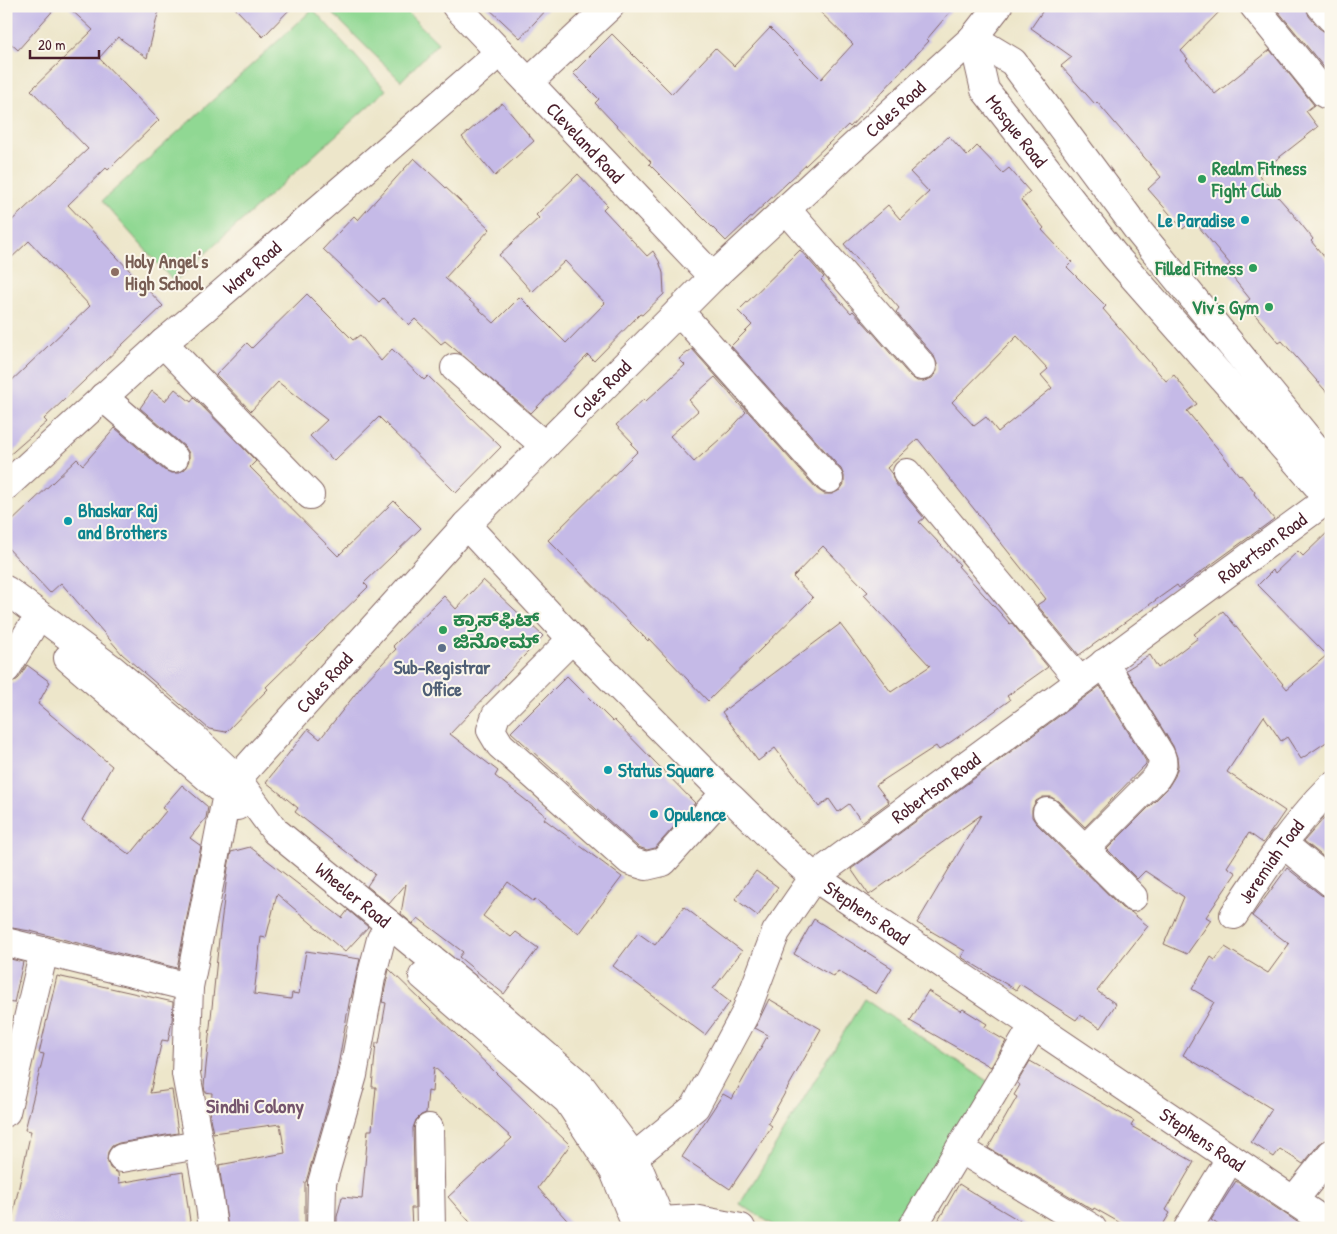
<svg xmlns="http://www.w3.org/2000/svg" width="1337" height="1234" font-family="'Patrick Hand','Noto Sans Kannada',sans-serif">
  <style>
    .green { fill: #90d893; stroke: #6d7c5f }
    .building { fill: #c5bae7; fill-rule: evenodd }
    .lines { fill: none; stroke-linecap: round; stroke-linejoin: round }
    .minor-casing { stroke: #836563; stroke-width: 30 }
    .major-casing { stroke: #836563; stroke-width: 30 }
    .minor { stroke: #fff; stroke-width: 28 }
    .major { stroke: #fff; stroke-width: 28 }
    .leisure-dot { fill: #2e9e5b; stroke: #fbf7ec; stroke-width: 2 }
    .culture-dot { fill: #0f9aa8; stroke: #fbf7ec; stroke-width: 2 }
    .education-dot { fill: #8d6e63; stroke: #fbf7ec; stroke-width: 2 }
    .service-dot { fill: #5c6f8a; stroke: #fbf7ec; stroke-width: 2 }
    .labels { text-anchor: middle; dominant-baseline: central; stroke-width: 4; stroke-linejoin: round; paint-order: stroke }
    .street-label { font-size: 19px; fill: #4a1f2b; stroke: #fbf7ec }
    .leisure-label { font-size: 19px; font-weight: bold; fill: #27864d; stroke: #fbf7ec; text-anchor: start }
    .culture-label { font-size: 19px; font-weight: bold; fill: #0d838f; stroke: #fbf7ec; text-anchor: start }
    .education-label { font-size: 19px; font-weight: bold; fill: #785e54; stroke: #fbf7ec; text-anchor: start }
    .service-label { font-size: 19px; font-weight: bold; fill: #4e5e75; stroke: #fbf7ec }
    .neighbourhood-label { font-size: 20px; font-weight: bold; fill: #75556d; stroke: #fbf7ec }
  </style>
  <rect width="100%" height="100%" fill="#fbf7ec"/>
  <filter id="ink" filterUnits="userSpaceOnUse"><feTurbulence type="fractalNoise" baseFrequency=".02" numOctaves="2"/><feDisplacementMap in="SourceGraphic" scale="10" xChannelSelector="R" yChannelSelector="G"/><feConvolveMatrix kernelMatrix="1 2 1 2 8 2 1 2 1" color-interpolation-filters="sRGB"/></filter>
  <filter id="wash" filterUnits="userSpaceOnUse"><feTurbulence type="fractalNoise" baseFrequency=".0096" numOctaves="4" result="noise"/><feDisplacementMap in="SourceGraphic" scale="20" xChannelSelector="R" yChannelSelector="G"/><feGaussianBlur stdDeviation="1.12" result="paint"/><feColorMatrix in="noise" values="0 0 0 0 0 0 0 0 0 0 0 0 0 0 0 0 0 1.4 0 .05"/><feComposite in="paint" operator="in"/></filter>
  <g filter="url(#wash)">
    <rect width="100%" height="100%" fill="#ede6ca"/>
    <g class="green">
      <polygon points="333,6 401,6 438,43 401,81 329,10"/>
      <polygon points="313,9 386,90 174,282 102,201"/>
      <polygon points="864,999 993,1085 905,1228 778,1228 740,1204"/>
    </g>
    <g id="blocks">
      <g class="building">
        <polygon points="6,6 57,6 18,50 6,39"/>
        <polygon points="67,6 160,6 147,58 118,37 99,58 159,120 108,170 106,168 68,205 163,306 44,419 47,422 6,458 6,386 90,306 29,241 6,263 6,226 88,149 31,90 93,30"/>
        <polygon points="233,6 293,6 263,37"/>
        <polygon points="486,6 550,6 520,38"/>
        <polygon points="814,6 955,6 927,39 929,41 850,127 848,125 726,241 649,164 651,162 595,103 599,99 573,73 612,34 672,94 715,48 734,66 770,28 821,79 853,44"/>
        <polygon points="1046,6 1225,6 1181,51 1188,59 1186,60 1215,94 1270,50 1314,105 1306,111 1318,127 1258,174 1293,214 1313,239 1311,241 1331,265 1331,397 1282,341 1279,343 1245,303 1250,299 1225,268 1230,264 1193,220 1183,229 1148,189 1161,177 1097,102 1095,104 1061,66 1072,57 1031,28"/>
        <polygon points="1274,6 1306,6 1309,16 1319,28 1325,32 1331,33 1331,76"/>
        <polygon points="502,103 534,141 495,176 462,137"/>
        <path d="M949 136 967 156 977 146 1003 173 1009 168 1030 192 1021 200 1044 228 1042 230 1072 262 1067 267 1106 306 1103 309 1166 381 1174 375 1197 404 1187 411 1239 475 1240 474 1255 492 1254 494 1274 519 1179 588 1177 585 1079 655 1037 605 1046 599 918 439 887 468 892 474 895 483 924 518 919 522 960 565 958 566 1010 624 1012 623 1048 667 1007 696 1010 700 971 728 939 750 936 746 876 785 889 802 862 822 849 804 838 812 829 799 819 807 775 748 758 761 722 712 840 624 891 692 930 666 864 595 868 592 823 546 793 577 813 598 708 701 649 639 648 641 548 540 638 451 631 444 633 443 616 425 644 399 646 401 685 365 679 359 692 349 817 489 824 494H832L840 490 844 484V476L841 469 731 346 752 325 738 311 800 250 824 277 821 280 851 313 853 311 872 332 910 376 917 381H924L932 378 937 371V364L934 356 896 312 899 308 844 244 888 205 900 219 929 192 910 172ZM1017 336 1048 369 1041 375 1052 388 998 432 986 417 974 426 952 402ZM715 377 746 412 729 431 694 462 670 436 698 411 689 400Z"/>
        <polygon points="414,158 490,229 445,278 494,323 520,297 566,343 605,303 565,261 532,292 499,255 539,218 536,215 578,174 607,205 603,209 647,256 653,251 659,261 663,273 664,294 642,315 640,314 594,361 588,355 531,413 445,341 441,344 415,319 409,325 383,298 379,302 323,249 354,216 358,220"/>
        <polygon points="307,294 353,340 360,335 381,361 392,349 424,380 428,376 501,447 456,493 379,417 334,461 310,436 327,420 278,382 251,411 216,375 247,343 252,348"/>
        <polygon points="175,389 191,402 194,398 256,461 250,467 338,556 394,501 421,528 364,583 368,587 266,687 268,689 226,732 209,729 122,654 61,583 50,593 6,546 6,527 77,459 83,465 115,428 164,470 172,473 179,473 185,469 189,460 189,453 185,447 140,408 152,391 165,401"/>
        <polygon points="1331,529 1331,739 1301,759 1287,737 1281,741 1264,716 1227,772 1285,811 1263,843 1249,833 1227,867 1236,873 1206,917 1211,920 1187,954 1164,944 1184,897 1145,871 1137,879 1107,849 1167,789 1175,776 1178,766 1177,757 1173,746 1126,670 1150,655 1158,668 1198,638 1194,634 1223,611 1287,689 1327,655 1258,585 1273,570 1275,573 1298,551 1303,556"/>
        <polygon points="483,580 543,636 450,734 498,771 495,776 546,816 544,819 622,877 579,934 535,899 533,901 508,882 483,916 511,937 516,932 538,948 504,994 459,957 463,952 418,918 413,924 401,914 406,884 389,904 367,886 375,874 295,812 298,808 266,782 308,729 320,739 364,683 396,649 393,646 444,596 456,609"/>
        <polygon points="27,665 50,682 38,704 112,766 82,820 130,855 166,811 162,808 182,785 208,807 206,818 190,838 201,846 177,968 30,931 6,927 6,685 14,682 19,678"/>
        <polygon points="567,676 613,722 614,720 695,803 655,848 647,850 638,847 511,732"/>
        <polygon points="1100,686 1146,761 1146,764 1085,827 1058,801 1051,797 1043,797 1036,801 1032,809 1032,817 1036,823 1122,908 1131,912 1148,926 1097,991 1116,1004 1100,1028 1080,1015 1076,1020 1020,984 1016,990 961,957 965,951 917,923 981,815 869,895 851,869"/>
        <polygon points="1331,810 1331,863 1304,841"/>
        <polygon points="250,847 342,918 348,910 368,927 345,952 277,894 266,938 261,937 254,994 291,999 292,993 299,994 306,951 360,959 351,998 350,998 336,1077 306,1182 305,1182 305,1228 228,1228 219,1165 285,1153 280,1124 213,1133 210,1118 212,1093 205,1092 204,1086 219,939 228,868 231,852"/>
        <polygon points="1287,868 1321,895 1331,898 1331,1139 1325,1140 1319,1144 1303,1164 1280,1149 1274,1157 1251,1142 1272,1109 1183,1055 1214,1002 1192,989 1211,957 1215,960 1225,947 1268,973 1289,944 1252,916"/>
        <polygon points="756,871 778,887 758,916 735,899"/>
        <polygon points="684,907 742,951 713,989 730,1002 705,1035 613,966 638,933 655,945"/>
        <polygon points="814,919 892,968 876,994 838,971 834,977 794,954"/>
        <polygon points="6,958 23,962 14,1003 6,1002"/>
        <polygon points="389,969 570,1145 538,1188 574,1228 475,1228 448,1197 512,1138 434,1067 432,1092 428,1091 426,1113 421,1115 416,1120 413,1128 415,1208 411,1208 412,1228 337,1228 337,1217 342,1197 362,1199 368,1130 372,1130 376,1087 372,1087 376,1043 379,1043 386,1003 382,1002"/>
        <polygon points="57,976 173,1002 172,1021 168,1041 162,1040 150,1093 172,1090 178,1133 119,1143 112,1146 108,1152 107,1160 110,1168 118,1173 119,1183 183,1172 191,1228 132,1228 132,1225 103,1228 10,1228 31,1131 25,1130 44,1054 39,1053"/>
        <polygon points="928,991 961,1011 963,1009 987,1024 984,1028 1006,1041 991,1067 910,1021"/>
        <polygon points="769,999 821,1029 768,1123 772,1126 730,1189 682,1157 723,1094 732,1099 768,1035 755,1028"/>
        <polygon points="1030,1061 1134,1121 1131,1126 1194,1162 1166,1210 1170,1213 1161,1228 1129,1228 1094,1208 1093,1210 988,1148 1017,1097 1014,1095 1020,1085 1017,1083"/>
        <polygon points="1236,1181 1284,1213 1306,1228 1223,1228 1211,1220"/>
        <polygon points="959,1184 983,1199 1032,1228 934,1228"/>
      </g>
    </g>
  </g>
  <g filter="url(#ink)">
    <use href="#blocks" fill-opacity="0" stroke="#836563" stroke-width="1"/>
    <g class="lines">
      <g class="minor-casing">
        <g id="minor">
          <path id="s1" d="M456 6 713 277"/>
          <polyline points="1254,6 1325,94 1331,96"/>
          <polyline points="1321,6 1331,18"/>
          <path id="s2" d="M973 38 985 90 1114 255 1331 501"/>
          <polyline points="973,38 1013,62 1140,233 1331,467"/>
          <polyline points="529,82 610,6"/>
          <polyline points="786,209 922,366"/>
          <polyline points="679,311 829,479"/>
          <polyline points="163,343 310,495"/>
          <polyline points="455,368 545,446"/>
          <polyline points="103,397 174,458"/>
          <polyline points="907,473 1080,681"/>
          <path id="s3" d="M6 486 163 343 205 308 500 52"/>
          <path id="s4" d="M466 525 572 639 725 793 731 798 789 855 814 877 1331 1226"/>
          <polyline points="572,639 496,715 491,730 500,745 630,861 646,866 663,862 725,793"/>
          <polyline points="6,669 30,630"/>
          <polyline points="1047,812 1133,897"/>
          <polyline points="1282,843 1331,883"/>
          <path d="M1085 849 1156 778C1162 769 1165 764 1160 754L1104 663"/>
          <path id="s5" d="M1234 915C1264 869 1292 826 1331 787"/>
          <polyline points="6,942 189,987"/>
          <polyline points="6,1112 44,951"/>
          <polyline points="429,1128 431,1228"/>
          <polyline points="960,1149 1092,1228"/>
          <path id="s6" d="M634 1157 695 1107 745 1014 776 932 814 877 1331 497"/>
          <polyline points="122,1158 199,1145"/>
          <polyline points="1293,1201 1331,1154"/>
          <polyline points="661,1221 693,1219 741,1228"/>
          <path id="s7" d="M213 1228 209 1198 186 1074 189 987 227 794 237 779 466 525 713 277 854 146 973 38 998 6"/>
          <polyline points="321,1228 322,1183 353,1075 371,978 381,939 389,924"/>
          <polyline points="912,1228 1034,1025"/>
          <polyline points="1188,1228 1230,1159"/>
        </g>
      </g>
      <g class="major-casing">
        <g id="major">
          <path id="s8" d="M6 590 112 669 195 739 237 779 275 831 470 990 580 1085 634 1157 664 1228"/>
          <polyline points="68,658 227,794 237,806"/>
          <polyline points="423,976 568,1101 614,1171 637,1228"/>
        </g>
      </g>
      <use href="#minor" class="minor"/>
      <use href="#major" class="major"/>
    </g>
  </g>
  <g class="leisure-dot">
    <circle cx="1202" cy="179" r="5"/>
    <circle cx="1253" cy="268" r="5"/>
    <circle cx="1269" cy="307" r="5"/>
    <circle cx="443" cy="630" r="5"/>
  </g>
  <g class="culture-dot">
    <circle cx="1245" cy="220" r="5"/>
    <circle cx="68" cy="521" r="5"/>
    <circle cx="608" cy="770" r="5"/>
    <circle cx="654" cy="814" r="5"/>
  </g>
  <circle class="education-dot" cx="115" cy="272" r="5"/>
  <circle class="service-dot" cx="442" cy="648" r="5"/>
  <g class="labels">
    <g class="street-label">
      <text stroke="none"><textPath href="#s7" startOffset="1398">Coles Road</textPath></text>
      <text stroke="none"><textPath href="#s2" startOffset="105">Mosque Road</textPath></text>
      <text stroke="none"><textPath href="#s1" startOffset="188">Cleveland Road</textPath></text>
      <text stroke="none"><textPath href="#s3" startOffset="329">Ware Road</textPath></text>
      <text stroke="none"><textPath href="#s7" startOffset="992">Coles Road</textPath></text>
      <text stroke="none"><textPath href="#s6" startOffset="895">Robertson Road</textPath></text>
      <text stroke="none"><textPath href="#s7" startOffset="588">Coles Road</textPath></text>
      <text stroke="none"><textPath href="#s6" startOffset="490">Robertson Road</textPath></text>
      <text stroke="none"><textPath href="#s5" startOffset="65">Jeremiah Toad</textPath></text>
      <text stroke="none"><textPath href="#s8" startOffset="464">Wheeler Road</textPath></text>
      <text stroke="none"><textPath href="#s4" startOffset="559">Stephens Road</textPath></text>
      <text stroke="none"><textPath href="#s4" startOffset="964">Stephens Road</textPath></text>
    </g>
    <g class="leisure-label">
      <text x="1212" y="168">Realm Fitness<tspan x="1212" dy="22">Fight Club</tspan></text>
      <text x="1243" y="268" text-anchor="end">Filled Fitness</text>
      <text x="1259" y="307" text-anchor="end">Viv's Gym</text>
      <text x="453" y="619">ಕ್ರಾಸ್‌ಫಿಟ್<tspan x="453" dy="22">ಜಿನೋಮ್</tspan></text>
    </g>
    <g class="culture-label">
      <text x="1235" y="220" text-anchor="end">Le Paradise</text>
      <text x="78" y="510">Bhaskar Raj<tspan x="78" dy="22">and Brothers</tspan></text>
      <text x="618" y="770">Status Square</text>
      <text x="664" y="814">Opulence</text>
    </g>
    <g class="education-label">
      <text x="125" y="261">Holy Angel's<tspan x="125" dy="22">High School</tspan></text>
    </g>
    <g class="service-label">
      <text x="442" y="667">Sub-Registrar<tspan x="442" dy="22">Office</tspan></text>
    </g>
    <g class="neighbourhood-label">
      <text x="255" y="1105">Sindhi Colony</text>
    </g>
  </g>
  <rect width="1337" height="1234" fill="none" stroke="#fbf7ec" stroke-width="25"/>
  <path d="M30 50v8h69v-8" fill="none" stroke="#4a1f2b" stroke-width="2.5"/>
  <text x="38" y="50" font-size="15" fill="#4a1f2b" stroke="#fbf7ec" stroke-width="4" paint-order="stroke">20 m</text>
</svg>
